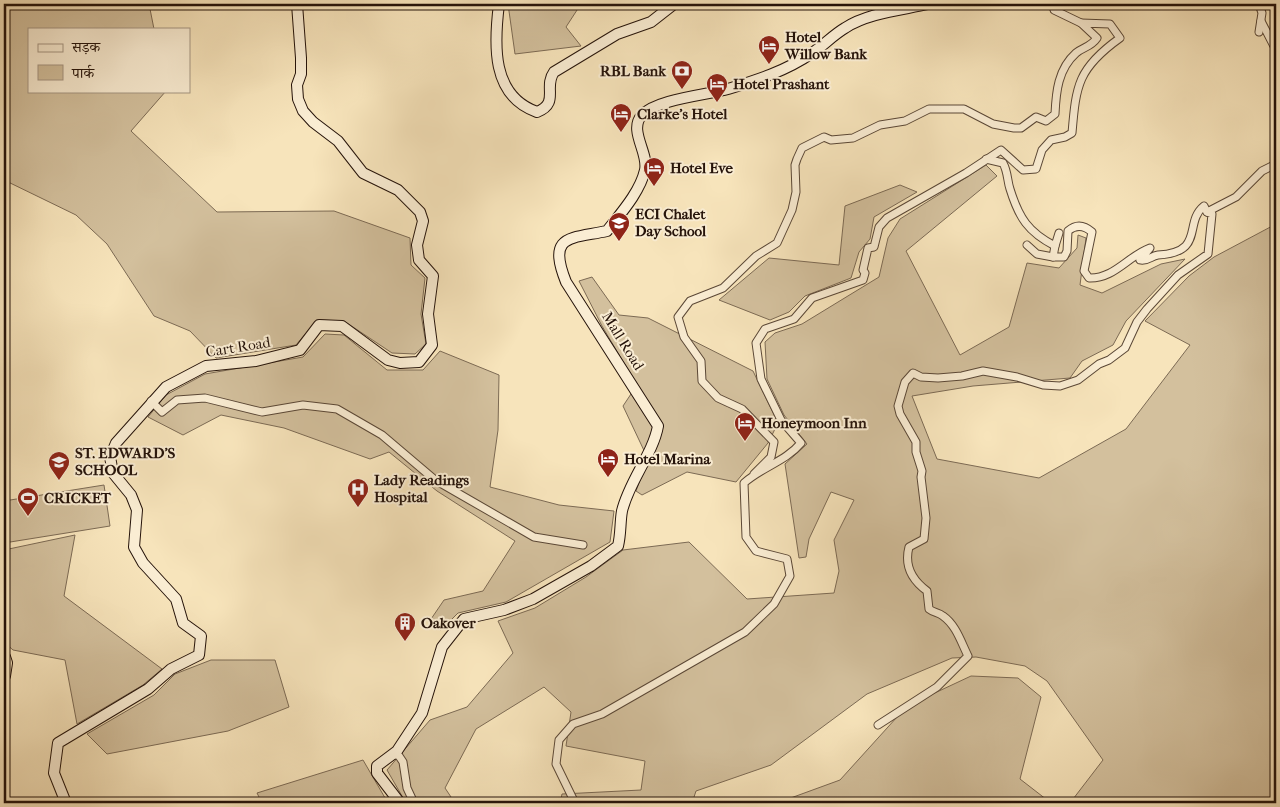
<svg xmlns="http://www.w3.org/2000/svg" width="1280" height="807" font-family="'IM FELL French Canon','Noto Serif Devanagari',serif">
  <style>
    .green { fill: #d3c09d; stroke: #7c6a54 }
    .lines { fill: none; stroke-linecap: round; stroke-linejoin: round }
    .street-casing { stroke: #5a4736; stroke-width: 9 }
    .secondary-casing { stroke: #25130a; stroke-width: 12 }
    .highway-casing { stroke: #25130a; stroke-width: 14 }
    .street { stroke: #faedd3; stroke-width: 7 }
    .secondary { stroke: #faedd3; stroke-width: 10 }
    .highway { stroke: #f7e4bb; stroke-width: 12 }
    .labels { text-anchor: middle; dominant-baseline: central; stroke-width: 4; stroke-linejoin: round; paint-order: stroke }
    .poi-label { font-size: 15px; font-weight: bold; fill: #25130a; stroke: #faedd3; text-anchor: start }
    .street-label { font-size: 15px; fill: #25130a; stroke: #faedd3 }
  </style>
  <rect width="100%" height="100%" fill="#f7e4bb"/>
  <filter id="stains"><feTurbulence type="fractalNoise" baseFrequency=".004" numOctaves="4"/><feColorMatrix values="0 0 0 0 .2 0 0 0 0 .09 0 0 0 0 .02 0 0 0 .5 -.17"/></filter>
  <radialGradient id="worn" r=".72"><stop offset=".6" stop-color="#630" stop-opacity="0"/><stop offset="1" stop-color="#630" stop-opacity=".3"/></radialGradient>
  <g class="green">
    <polygon points="4,4 149,4 154,29 29,29 29,91 166,91 131,131 217,212 334,211 410,238 411,265 425,278 421,314 426,344 415,354 392,353 344,321 317,320 296,345 216,358 190,331 154,316 107,244 76,215 4,180"/>
    <polygon points="508,4 585,4 579,7 566,27 581,46 515,54"/>
    <polygon points="986,165 997,176 906,251 960,355 1009,327 1027,263 1059,268 1077,248 1078,235 1086,238 1080,285 1102,293 1161,264 1185,259 1126,321 1113,345 1082,361 1070,378 973,386 912,396 937,459 1039,478 1126,429 1190,345 1145,321 1189,276 1214,257 1276,224 1276,803 1070,803 1103,760 1047,681 1025,666 976,657 952,658 867,694 771,765 696,791 692,803 560,803 562,794 641,790 645,761 566,746 571,712 544,687 476,729 445,788 455,803 406,803 387,770 430,720 467,707 513,653 498,621 535,608 586,577 623,550 689,542 747,599 834,593 839,571 834,540 854,500 831,492 809,539 806,557 799,558 785,464 807,444 784,415 767,379 765,342 775,333 802,324 879,277 888,238 900,219"/>
    <polygon points="900,185 917,192 874,217 870,239 859,252 851,278 805,296 789,312 770,320 719,300 769,258 839,265 845,206"/>
    <polygon points="592,277 619,315 648,318 753,371 778,423 768,443 736,482 687,472 642,495 636,491 648,459 623,406 637,385 602,326 579,281"/>
    <polygon points="325,334 344,335 387,370 423,370 440,351 499,375 498,430 490,487 559,505 614,511 610,542 506,602 458,613 441,630 429,622 444,600 483,591 515,541 437,491 389,452 370,459 284,428 221,415 183,435 148,417 166,395 205,374 303,357"/>
    <polygon points="104,485 110,526 4,543 4,501"/>
    <polygon points="75,535 64,596 162,669 143,685 77,724 65,660 13,650 4,642 4,550"/>
    <polygon points="211,660 275,660 289,707 228,731 107,754 87,734 154,695 175,674"/>
    <polygon points="971,676 1018,678 1041,697 1020,779 1051,803 777,803 840,780 907,706"/>
    <polygon points="363,760 388,803 262,803 257,793"/>
  </g>
  <g class="lines">
    <g class="street-casing">
      <g id="street">
        <polyline points="1053,4 1054,10 1081,23"/>
        <polyline points="1259,4 1262,13 1259,32"/>
        <polyline points="1261,21 1276,50"/>
        <path d="M986 159 1003 163C1008 172 1007 180 1010 189 1019 218 1028 232 1055 246L1053 257H1064L1067 251 1068 231C1076 224 1084 225 1092 232L1084 271 1089 278C1114 279 1128 256 1150 248L1140 260C1147 262 1151 256 1158 255 1206 252 1183 223 1204 206L1207 212 1236 197 1262 171 1276 164"/>
        <polyline points="1027,245 1037,254 1053,257"/>
        <polyline points="1055,246 1059,233"/>
        <polyline points="151,401 162,412 177,400 205,398 262,412 303,405 337,409 382,435 435,480 534,537 583,545"/>
        <path d="M878 725 937 687 968 656C961 642 956 625 943 616 938 612 934 613 929 609L927 591C912 580 904 566 909 547L924 539 926 518 921 477 922 471 916 452V442L900 414 898 406 905 382 913 373 921 377 938 378 962 376 983 371 1017 377 1043 385 1060 386 1078 380 1099 364 1109 360 1125 348 1137 322 1147 309 1178 275 1208 254 1212 214 1207 212"/>
        <polyline points="392,754 399,756 403,762 407,788 414,803"/>
        <path d="M575 803 556 764 559 740 573 724 602 714 745 632 774 604 790 576 787 559 756 551 746 537 744 483C762 467 786 461 801 443L781 420 761 379 756 343 765 329 794 319 812 298 863 280 865 273 863 270 868 248 874 247 879 227 887 218 966 173 1001 150 1023 170 1036 169 1042 150 1051 140 1065 137 1072 133C1076 85 1078 68 1120 38L1110 24 1081 23 1097 38C1091 47 1083 47 1076 53 1058 69 1056 92 1055 114L1046 121 1036 117 1021 128H1014L993 124 964 109H929L905 121 880 125 853 138 831 140 824 137 802 148 797 159 795 165 796 192 792 210 777 243 756 256 723 288 690 301 678 317 684 337 701 361 702 381 718 398 742 409 774 442 771 457 754 474"/>
      </g>
    </g>
    <g class="secondary-casing">
      <g id="secondary">
        <path d="M499 4C494 44 491 96 537 112 560 103 543 87 554 72L617 34 651 22 674 4"/>
        <polyline points="66,803 54,773 58,743 148,689 171,669 199,655 201,636 183,623 176,599 143,563 134,547 137,510 131,495 113,473 110,457 116,443 166,387 206,366 256,361 300,350 319,325 342,326 388,360 400,363 419,362 432,345 428,314 433,276 419,260 417,245 423,221 420,212 398,190 363,173 338,141 313,122 303,111 298,99 297,85 301,74 301,58 297,4"/>
        <path d="M400 803 377 773V766L397 751 422 713 442 647 464 619 504 610 533 599 591 566 618 546C621 534 620 522 622 511 629 481 653 454 658 426L566 282C547 234 570 239 607 231 621 213 640 192 645 170 649 153 628 130 642 115 657 99 706 95 728 89 757 80 786 71 812 53 823 46 833 35 845 28 868 13 902 10 928 4"/>
      </g>
    </g>
    <g class="highway-casing">
      <polyline id="highway" points="4,657 6,663 4,676"/>
    </g>
    <use href="#street" class="street"/>
    <use href="#secondary" class="secondary"/>
    <use href="#highway" class="highway"/>
  </g>
  <defs>
    <g id="hotel-pin" transform="scale(1.125)"><path d="M0 17L-7.5 6A9.5 9.5 0 1 1 7.5 6Z" fill="#8f2418" stroke="#faedd3"/><path d="M-6-4.5h1.5V1H6V5H4.5V3h-9V5H-6ZM-4 0a1.8 1.8 0 1 1 3.6 0ZM.5 0V-2.5h3Q6-2.5 6 0Z" fill="#fff"/></g>
    <g id="bank-pin" transform="scale(1.125)"><path d="M0 17L-7.5 6A9.5 9.5 0 1 1 7.5 6Z" fill="#8f2418" stroke="#faedd3"/><path d="M-6-4H6V4H-6ZM0-2.3a2.3 2.3 0 1 0 0 4.6a2.3 2.3 0 1 0 0-4.6Z" fill="#fff"/></g>
    <g id="school-pin" transform="scale(1.125)"><path d="M0 17L-7.5 6A9.5 9.5 0 1 1 7.5 6Z" fill="#8f2418" stroke="#faedd3"/><path d="M0-5L7-2L0 1L-7-2ZM-4 1L0 2.5L4 1V4Q0 6-4 4Z" fill="#fff"/></g>
    <g id="hospital-pin" transform="scale(1.125)"><path d="M0 17L-7.5 6A9.5 9.5 0 1 1 7.5 6Z" fill="#8f2418" stroke="#faedd3"/><path d="M-5-5h3v3.5h4V-5h3V5h-3V1.5h-4V5h-3Z" fill="#fff"/></g>
    <g id="stadium-pin" transform="scale(1.125)"><path d="M0 17L-7.5 6A9.5 9.5 0 1 1 7.5 6Z" fill="#8f2418" stroke="#faedd3"/><path d="M0-5a6.5 5 0 1 0 0 10a6.5 5 0 1 0 0-10ZM-3.5-1.8h7v3.6h-7Z" fill="#fff"/></g>
    <g id="building-pin" transform="scale(1.125)"><path d="M0 17L-7.5 6A9.5 9.5 0 1 1 7.5 6Z" fill="#8f2418" stroke="#faedd3"/><path d="M-4-6H4V6H1V3H-1V6H-4ZM-2.5-4.3h1.7v1.8h-1.7ZM.8-4.3h1.7v1.8H.8ZM-2.5-1h1.7V.8h-1.7ZM.8-1h1.7V.8H.8Z" fill="#fff"/></g>
  </defs>
  <g fill-rule="evenodd">
    <use href="#hotel-pin" x="769" y="46"/>
    <use href="#bank-pin" x="682" y="71"/>
    <use href="#hotel-pin" x="717" y="84"/>
    <use href="#hotel-pin" x="621" y="114"/>
    <use href="#hotel-pin" x="654" y="168"/>
    <use href="#school-pin" x="619" y="223"/>
    <use href="#hotel-pin" x="745" y="423"/>
    <use href="#hotel-pin" x="608" y="459"/>
    <use href="#school-pin" x="59" y="462"/>
    <use href="#hospital-pin" x="358" y="489"/>
    <use href="#stadium-pin" x="28" y="498"/>
    <use href="#building-pin" x="405" y="623"/>
  </g>
  <g class="labels">
    <g class="poi-label">
      <text x="785" y="37">Hotel<tspan x="785" dy="17">Willow Bank</tspan></text>
      <text x="666" y="71" text-anchor="end">RBL Bank</text>
      <text x="733" y="84">Hotel Prashant</text>
      <text x="637" y="114">Clarke's Hotel</text>
      <text x="670" y="168">Hotel Eve</text>
      <text x="635" y="214">ECI Chalet<tspan x="635" dy="17">Day School</tspan></text>
      <text x="761" y="423">Honeymoon Inn</text>
      <text x="75" y="453">ST. EDWARD'S<tspan x="75" dy="17">SCHOOL</tspan></text>
      <text x="624" y="459">Hotel Marina</text>
      <text x="374" y="480">Lady Readings<tspan x="374" dy="17">Hospital</tspan></text>
      <text x="44" y="498">CRICKET</text>
      <text x="421" y="623">Oakover</text>
    </g>
    <g class="street-label">
      <text transform="translate(623 341) rotate(58)">Mall Road</text>
      <text transform="translate(238 347) rotate(-9)">Cart Road</text>
    </g>
  </g>
  <rect width="1280" height="807" fill="none" stroke="#f7e4bb" stroke-width="20"/>
  <rect x="5" y="5" width="1270" height="797" fill="none" stroke="#25130a" stroke-width="2.5"/>
  <rect x="10" y="10" width="1260" height="787" fill="none" stroke="#25130a"/>
  <rect x="28" y="28" width="162" height="65" fill="#faedd3" stroke="#a59683"/>
  <rect x="38" y="44" width="25" height="8" fill="#faedd3" stroke="#a59683"/>
  <text x="72" y="52" font-size="15" fill="#25130a">सड़क</text>
  <rect x="38" y="65" width="25" height="15" fill="#d3c09d" stroke="#a59683"/>
  <text x="72" y="78" font-size="15" fill="#25130a">पार्क</text>
  <rect width="100%" height="100%" filter="url(#stains)"/>
  <rect width="100%" height="100%" fill="url(#worn)"/>
</svg>
